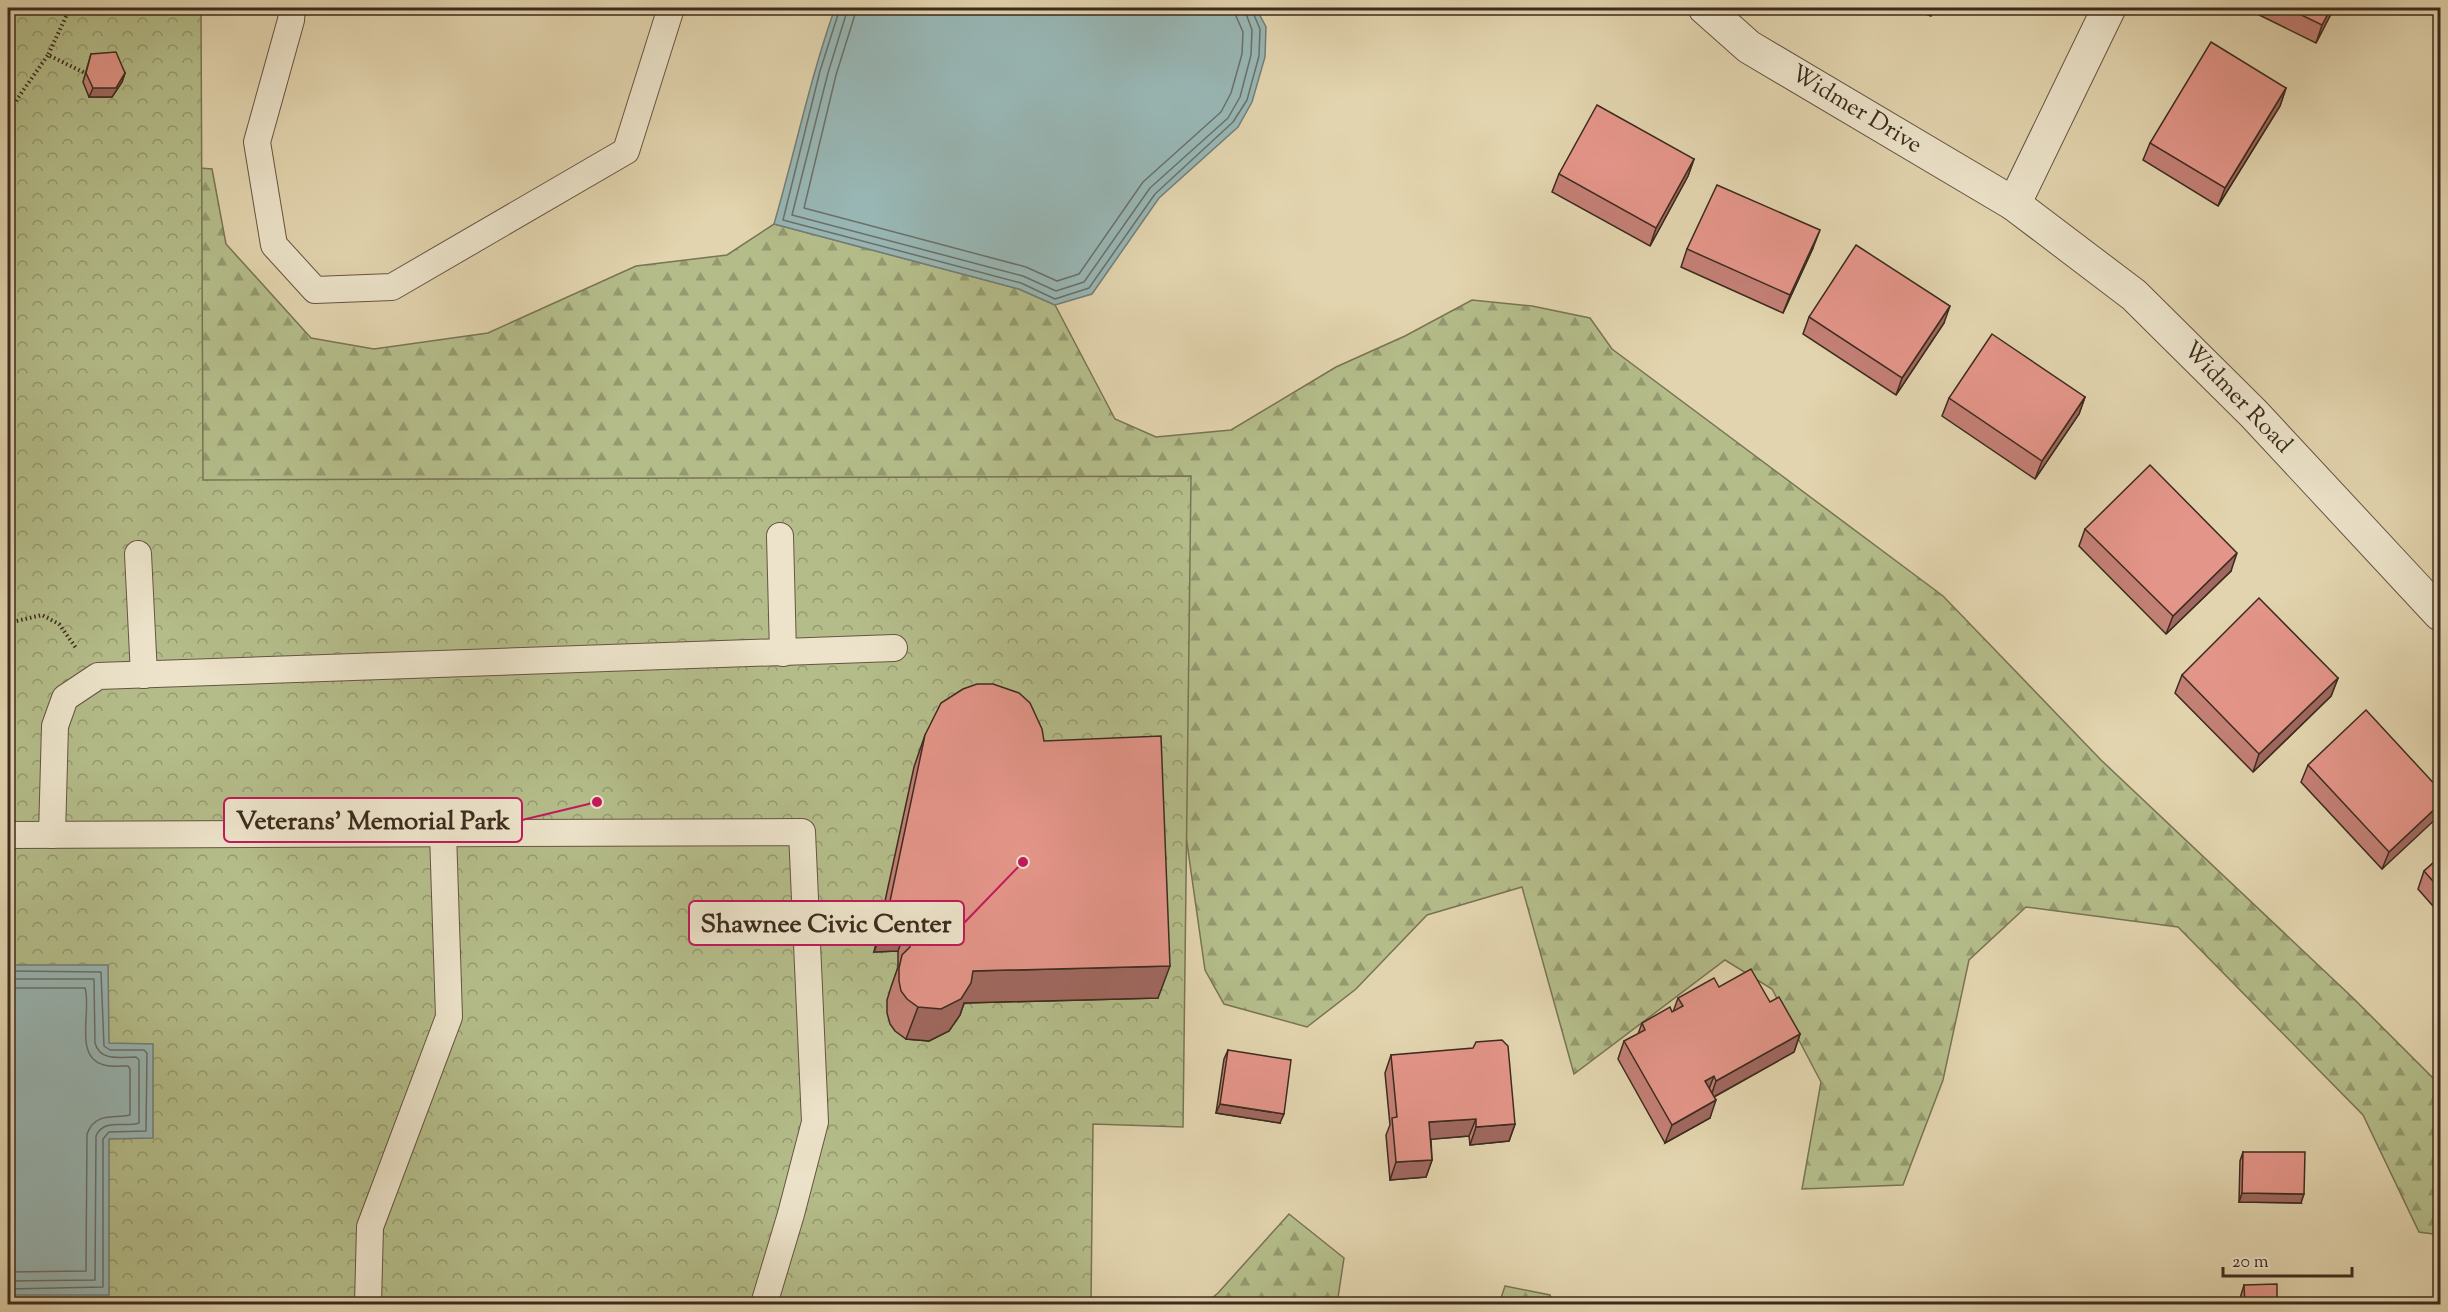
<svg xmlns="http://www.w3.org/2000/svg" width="2448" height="1312" font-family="'Sorts Mill Goudy',serif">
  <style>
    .forest { fill: url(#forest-firs); stroke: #787454; stroke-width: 1.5 }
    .park { fill: url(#park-crowns); stroke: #787454; stroke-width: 1.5 }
    .water { fill: #98b6b4; stroke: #737e78; stroke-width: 1.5 }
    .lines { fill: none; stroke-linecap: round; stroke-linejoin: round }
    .shore { stroke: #6a7069; stroke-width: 1.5 }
    .lane-casing { stroke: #665542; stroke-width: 28 }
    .street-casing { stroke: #665542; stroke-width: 35 }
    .path { stroke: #3c2b1e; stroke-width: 4; stroke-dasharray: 1.5 3; stroke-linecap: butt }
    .lane { stroke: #ece3ca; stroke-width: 26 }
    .street { stroke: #ece3ca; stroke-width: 33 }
    .wall { fill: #c48076; stroke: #3c2b1e; stroke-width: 1.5 }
    .shaded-wall { fill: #a06860; stroke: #3c2b1e; stroke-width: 1.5 }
    .building { fill: #e49589; stroke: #3c2b1e; stroke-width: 1.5 }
    .labels { text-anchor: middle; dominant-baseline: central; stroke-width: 4.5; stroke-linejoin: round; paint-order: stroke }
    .street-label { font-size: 24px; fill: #3c2b1e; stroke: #ece3ca }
    .leader { fill: none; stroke: #c2185b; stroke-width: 2 }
    .callout-dot { fill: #c2185b; stroke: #ece3ca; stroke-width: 2 }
    .callout { fill: #ece3ca; stroke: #c2185b; stroke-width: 2 }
    .callout-label { font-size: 26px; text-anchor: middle; font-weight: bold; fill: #3c2b1e }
  </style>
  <defs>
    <pattern id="forest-firs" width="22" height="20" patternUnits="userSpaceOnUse" patternTransform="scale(1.5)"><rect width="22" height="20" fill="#b4bd8a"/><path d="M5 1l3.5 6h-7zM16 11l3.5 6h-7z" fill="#949a70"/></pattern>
    <pattern id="park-crowns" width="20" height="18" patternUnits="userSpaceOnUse" patternTransform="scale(1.5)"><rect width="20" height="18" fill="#b4bd8a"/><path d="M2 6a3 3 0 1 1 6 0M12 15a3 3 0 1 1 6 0" fill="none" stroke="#949a70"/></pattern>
  </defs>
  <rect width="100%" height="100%" fill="#e2d4ae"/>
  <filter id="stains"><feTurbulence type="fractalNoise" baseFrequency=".00333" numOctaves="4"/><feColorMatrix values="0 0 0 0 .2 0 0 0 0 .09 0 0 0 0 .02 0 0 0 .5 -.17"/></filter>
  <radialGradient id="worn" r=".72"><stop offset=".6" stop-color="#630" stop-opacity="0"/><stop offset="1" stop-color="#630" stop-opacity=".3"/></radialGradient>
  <g class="forest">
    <polygon points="174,166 212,169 226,244 311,338 374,349 488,333 636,266 727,255 774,224 1019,289 1055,305 1115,419 1156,437 1231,430 1336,367 1405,336 1472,300 1532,306 1590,318 1612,349 1943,596 2101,760 2353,998 2440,1085 2440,1235 2419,1232 2363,1115 2178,927 2026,907 1969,960 1943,1080 1903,1185 1802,1189 1821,1082 1772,989 1725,960 1574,1074 1522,887 1427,915 1356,989 1307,1027 1224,1004 1205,970 1164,681 118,534 8,419"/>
    <polygon points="1289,1214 1344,1258 1337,1304 1205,1304 1218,1293"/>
    <polygon points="1505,1286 1550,1295 1554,1304 1499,1304"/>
  </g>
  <polygon class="park" points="8,8 201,8 203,480 1191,476 1183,1127 1093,1124 1091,1304 8,1304"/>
  <g class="water">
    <path d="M835 8H1256L1266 27 1265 57 1252 102 1238 127 1159 198 1092 294 1055 305 1019 289 774 224C795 152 810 78 835 8Z"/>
    <polygon points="8,965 108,965 109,1043 153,1044 153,1138 109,1139 109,1295 8,1295"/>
  </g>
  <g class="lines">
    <g class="shore">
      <polyline points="840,8 820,71 783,220 1021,283 1055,299 1089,288 1155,194 1233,122 1247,100 1259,56 1260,29 1251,8"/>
      <polyline points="848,8 828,73 792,215 1023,276 1056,291 1084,282 1150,188 1228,118 1240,97 1251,55 1252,30 1244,8"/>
      <polyline points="857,8 836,75 804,208 1026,267 1057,281 1079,274 1143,182 1221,112 1231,93 1242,54 1243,32 1236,16 1235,8"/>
      <polyline points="8,971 101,972 104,1046 110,1050 144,1050 147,1053 146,1131 109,1132 103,1139 103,1287 8,1289"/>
      <path d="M8 979H94L95 1043C100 1062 121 1057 136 1057L139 1060V1123C124 1128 104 1118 96 1136L95 1280 8 1281"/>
      <path d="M8 988H85C92 1010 73 1057 104 1065 111 1067 120 1066 128 1066L130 1069V1115C112 1119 95 1112 87 1134L86 1271 8 1272"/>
    </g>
    <g class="lane-casing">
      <g id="lane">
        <polyline points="292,8 291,20 257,142 274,245 315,290 392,287 626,151 671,8"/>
        <polyline points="780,536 783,653"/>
        <polyline points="138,554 144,675"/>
        <polyline points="8,835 802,832 815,1122 791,1214 764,1304"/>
        <polyline points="52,835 55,726 65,698 98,676 894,648"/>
        <polyline points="368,1304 370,1227 449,1017 443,833"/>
      </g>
    </g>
    <g class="street-casing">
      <g id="street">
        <polyline points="1705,8 1749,47 2014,204 2134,295 2254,414 2440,614"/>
        <polyline points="2014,204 2109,8"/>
      </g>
    </g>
    <g class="path">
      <polyline points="70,8 48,55 85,73"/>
      <polyline points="8,112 48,55"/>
      <polyline points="8,623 42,615 59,624 76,648"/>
      <polyline points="8,778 13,780"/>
    </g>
    <use href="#lane" class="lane"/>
    <use href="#street" class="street"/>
  </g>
  <g class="wall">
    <polygon points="1908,8 1934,8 1931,16"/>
    <polygon points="2245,8 2334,8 2316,43"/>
    <polygon points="91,54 125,73 122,82 112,97 89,97 83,82"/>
    <polygon points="2286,88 2280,106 2218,206 2143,160 2150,143"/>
    <polygon points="1694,159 1688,176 1650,246 1552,192 1559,174"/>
    <polygon points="1813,248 1783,313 1681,267 1687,249"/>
    <polygon points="1809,317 1944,323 1896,395 1803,334"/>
    <polygon points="2085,397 2079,414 2035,479 1942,416 1949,398"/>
    <polygon points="2085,529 2231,571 2166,634 2079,546"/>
    <polygon points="2182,675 2338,678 2331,696 2253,772 2175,693"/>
    <polygon points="925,735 1044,741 1158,998 964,1003 960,1015 949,1031 929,1041 906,1039 895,1031 890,1024 887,1013 887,1000 891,987 898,967 898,951 874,952 914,767"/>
    <polygon points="2308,765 2440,790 2382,869 2301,782"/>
    <polygon points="2440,857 2440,914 2418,889 2424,871"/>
    <polygon points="1719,987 1770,1002 1800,1034 1794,1052 1714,1097 1710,1118 1665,1143 1618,1059 1624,1041 1638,1034 1642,1023 1673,1012 1678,998"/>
    <polygon points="1228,1050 1280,1123 1216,1113 1224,1059"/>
    <polygon points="1391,1055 1515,1124 1509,1141 1470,1145 1469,1136 1431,1139 1432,1160 1426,1177 1390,1180 1386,1135 1390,1125 1385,1073"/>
    <polygon points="2243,1152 2301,1203 2239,1202 2240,1161"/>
    <polygon points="2244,1285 2277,1302 2328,1305 2238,1305"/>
  </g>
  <g class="shaded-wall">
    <polygon points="2331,8 2334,8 2316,43 2322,25"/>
    <polygon points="125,73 122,82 112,97 89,97 93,88"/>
    <polygon points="2286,88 2280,106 2218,206 2225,188"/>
    <polygon points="1694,159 1688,176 1650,246 1656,228"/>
    <polygon points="1820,230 1813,248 1783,313 1790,295"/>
    <polygon points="1950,306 1944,323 1896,395 1902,378"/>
    <polygon points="2085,397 2079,414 2035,479 2042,461"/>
    <polygon points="2237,553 2231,571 2166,634 2173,616"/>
    <polygon points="2338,678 2331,696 2253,772 2259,754"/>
    <polygon points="2440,804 2440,815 2382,869 2389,852"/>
    <polygon points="910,919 898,951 874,952 886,920"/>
    <polygon points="1170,966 1158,998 964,1003 960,1015 949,1031 929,1041 906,1039 918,1007 973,971"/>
    <polygon points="1800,1034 1794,1052 1710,1099 1716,1081"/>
    <polygon points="1714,1076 1707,1094 1705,1081"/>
    <polygon points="1716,1100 1710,1118 1665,1143 1672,1125"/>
    <polygon points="1220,1104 1284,1114 1280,1123 1216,1113"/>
    <polygon points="1476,1119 1469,1136 1423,1140 1429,1122"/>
    <polygon points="1515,1124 1509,1141 1470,1145 1476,1127"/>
    <polygon points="1432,1160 1426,1177 1390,1180 1396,1162"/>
    <polygon points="2242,1193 2304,1194 2301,1203 2239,1202"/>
  </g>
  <g class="building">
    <polygon points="2287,8 2331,8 2322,25"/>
    <polygon points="2211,42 2286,88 2225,188 2150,143"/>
    <polygon points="116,52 125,73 116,88 93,88 86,73 91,54"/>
    <polygon points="1597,105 1694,159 1656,228 1559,174"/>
    <polygon points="1717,185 1820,230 1790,295 1687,249"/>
    <polygon points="1856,245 1950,306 1902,378 1809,317"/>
    <polygon points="1992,334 2085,397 2042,461 1949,398"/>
    <polygon points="2150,465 2237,553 2173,616 2085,529"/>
    <polygon points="2259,598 2338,678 2259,754 2182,675"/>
    <polygon points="977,684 993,684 1019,693 1030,703 1042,729 1044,741 1161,736 1170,966 973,971 971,983 961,999 941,1009 918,1007 907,999 901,991 899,981 899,968 902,955 910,947 910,919 886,920 925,735 941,703 963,689"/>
    <polygon points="2366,710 2440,790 2440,804 2389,852 2308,765"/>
    <polygon points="2440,857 2440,889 2424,871"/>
    <polygon points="1751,969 1770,1002 1779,997 1800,1034 1716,1081 1714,1076 1705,1081 1716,1100 1672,1125 1624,1041 1645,1030 1642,1023 1670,1007 1672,1012 1683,1006 1678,998 1714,978 1719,987"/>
    <polygon points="1502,1040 1508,1046 1515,1124 1476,1127 1476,1119 1429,1122 1432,1160 1396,1162 1392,1118 1397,1117 1391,1055 1473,1048 1476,1042"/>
    <polygon points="1228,1050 1291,1060 1284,1114 1220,1104"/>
    <polygon points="2243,1152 2305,1152 2304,1194 2242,1193"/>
    <polygon points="2277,1284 2277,1302 2328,1300 2328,1305 2245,1305 2244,1285"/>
  </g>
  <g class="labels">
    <g class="street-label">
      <text transform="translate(1856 110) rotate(31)">Widmer Drive</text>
      <text transform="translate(2237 398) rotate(46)">Widmer Road</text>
    </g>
  </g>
  <path class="leader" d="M597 802L522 820M1023 862L964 923"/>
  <g class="callout-dot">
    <circle cx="597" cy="802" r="6"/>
    <circle cx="1023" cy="862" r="6"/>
  </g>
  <g class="callout">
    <rect x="224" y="798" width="298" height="44" rx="6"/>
    <rect x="689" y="901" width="275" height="44" rx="6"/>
  </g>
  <g class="callout-label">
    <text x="373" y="829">Veterans' Memorial Park</text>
    <text x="826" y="932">Shawnee Civic Center</text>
  </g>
  <rect width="2448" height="1312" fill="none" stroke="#e2d4ae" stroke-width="30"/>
  <rect x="9" y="9" width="2430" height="1294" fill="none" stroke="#3c2b1e" stroke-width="3"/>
  <rect x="15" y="15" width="2418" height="1282" fill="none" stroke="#3c2b1e" stroke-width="1.5"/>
  <path d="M2223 1267v9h129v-9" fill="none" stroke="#3c2b1e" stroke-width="3"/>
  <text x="2232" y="1267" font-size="18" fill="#3c2b1e" stroke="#ece3ca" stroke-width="4.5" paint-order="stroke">20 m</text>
  <rect width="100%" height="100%" filter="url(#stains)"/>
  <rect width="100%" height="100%" fill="url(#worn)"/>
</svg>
